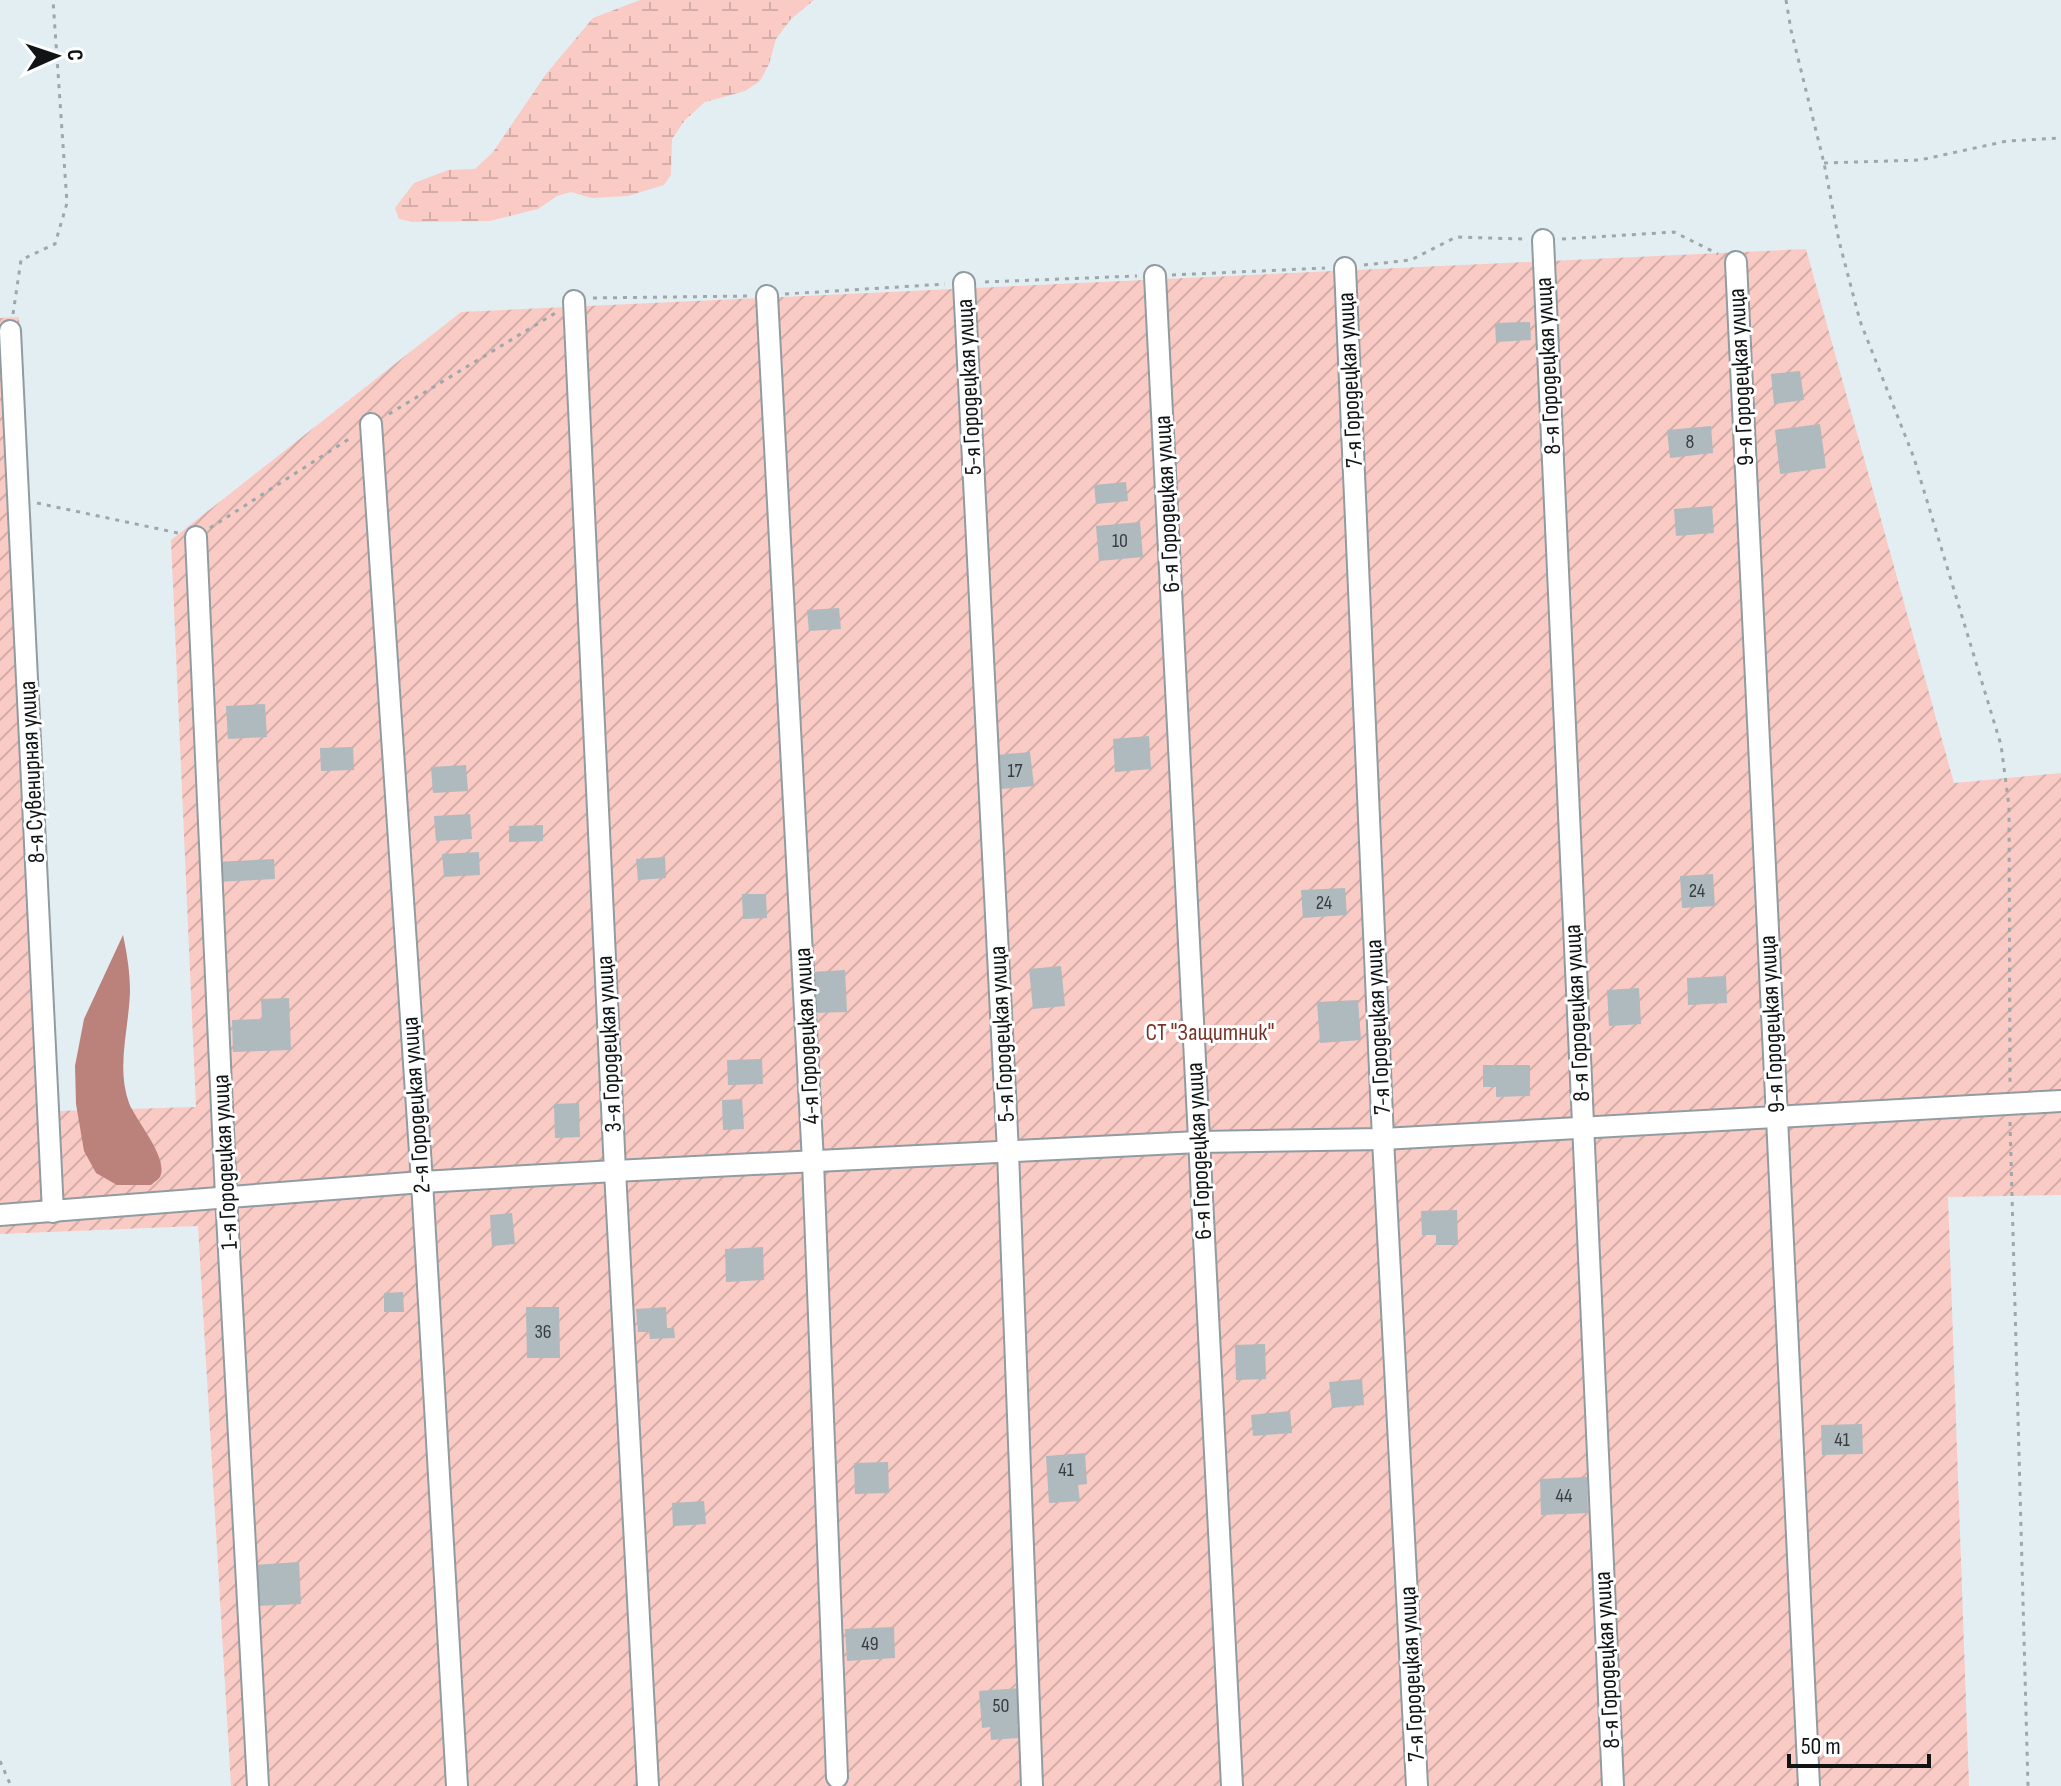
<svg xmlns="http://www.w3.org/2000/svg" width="2061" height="1786" font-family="'Sofia Sans Condensed',sans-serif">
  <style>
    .wetland { fill: url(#wetland-marsh) }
    .garden { fill: url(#garden-furrows) }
    .water { fill: #bb827b }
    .building { fill: #aebabe }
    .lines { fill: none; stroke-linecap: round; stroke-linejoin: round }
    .minor-casing { stroke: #919ca1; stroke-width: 24 }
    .path { stroke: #9ea7aa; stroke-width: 3; stroke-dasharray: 4 6; stroke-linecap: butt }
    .minor { stroke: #fff; stroke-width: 20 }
    .labels { text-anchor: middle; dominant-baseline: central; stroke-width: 6; stroke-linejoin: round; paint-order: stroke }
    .number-label { font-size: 20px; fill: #383e3f }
    .street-label { font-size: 24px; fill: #101415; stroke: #fff }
    .park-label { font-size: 24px; fill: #7a332b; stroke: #fff }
  </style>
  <defs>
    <pattern id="wetland-marsh" width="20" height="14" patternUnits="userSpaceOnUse" patternTransform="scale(2)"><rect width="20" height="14" fill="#f9cbc4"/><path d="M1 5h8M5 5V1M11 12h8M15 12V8" fill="none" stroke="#d4ada8"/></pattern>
    <pattern id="garden-furrows" width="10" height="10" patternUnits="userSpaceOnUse" patternTransform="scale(2)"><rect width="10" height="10" fill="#f9cbc4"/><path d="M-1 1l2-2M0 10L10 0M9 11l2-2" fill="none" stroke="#d4ada8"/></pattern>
  </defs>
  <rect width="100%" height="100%" fill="#e3eef3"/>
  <polygon class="wetland" points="640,0 814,0 791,19 776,39 769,64 760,81 745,91 705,102 685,120 672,139 671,175 664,185 628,196 592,198 571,192 557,196 538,209 490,221 412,222 399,219 395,208 414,183 448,170 475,169 493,152 546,74 593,18"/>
  <polygon class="garden" points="1806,249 1954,783 2061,773 2061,1195 1948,1197 1969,1786 231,1786 198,1226 0,1234 0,318 19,317 58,1111 196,1107 171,540 461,312"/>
  <path class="water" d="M123 935C127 954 130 972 130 991 129 1029 116 1067 129 1103 136 1121 169 1158 160 1177 159 1179 153 1183 151 1185H117L96 1173 84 1151 76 1104 75 1066 84 1019Z"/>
  <g class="building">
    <polygon points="1530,322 1531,340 1496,342 1495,323"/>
    <polygon points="1800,371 1804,400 1774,404 1771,374"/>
    <polygon points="1820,424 1826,468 1780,474 1775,430"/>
    <polygon points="1711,426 1713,453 1670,458 1667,430"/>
    <polygon points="1126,482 1128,501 1096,504 1094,485"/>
    <polygon points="1712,506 1714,533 1676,536 1674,509"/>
    <polygon points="1140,522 1143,557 1099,561 1096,526"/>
    <polygon points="839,608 841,629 809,631 807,610"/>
    <polygon points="265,704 267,737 228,739 226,706"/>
    <polygon points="1149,736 1151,769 1115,772 1113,739"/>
    <polygon points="353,747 354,770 321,771 320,748"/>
    <polygon points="1030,752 1034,786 1001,789 997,755"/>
    <polygon points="466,765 468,791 433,793 431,767"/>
    <polygon points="470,814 472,839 436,841 434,816"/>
    <polygon points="543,825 543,841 509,842 509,826"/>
    <polygon points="479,852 480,875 444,877 442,854"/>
    <polygon points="665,857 666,878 638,880 636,859"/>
    <polygon points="274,859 275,879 216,882 215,862"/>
    <polygon points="1713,874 1715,906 1682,908 1680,876"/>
    <polygon points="1345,888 1347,915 1303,918 1301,890"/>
    <polygon points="742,894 766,894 767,918 743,919"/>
    <polygon points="1061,966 1065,1006 1033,1009 1029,969"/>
    <polygon points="845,970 847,1012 813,1013 811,972"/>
    <polygon points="1726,976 1727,1003 1688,1005 1687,978"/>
    <polygon points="1639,988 1641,1024 1609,1026 1607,990"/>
    <polygon points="289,998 291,1050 233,1052 232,1020 262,1019 261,999"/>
    <polygon points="1358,1000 1361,1040 1320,1043 1317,1002"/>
    <polygon points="762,1059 763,1084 728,1085 727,1060"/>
    <polygon points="1483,1065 1530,1065 1530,1096 1496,1097 1496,1087 1483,1087"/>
    <polygon points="742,1099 744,1129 723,1130 722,1100"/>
    <polygon points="579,1103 580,1137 555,1138 554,1104"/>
    <polygon points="1457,1210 1458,1245 1436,1245 1436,1235 1422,1235 1421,1211"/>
    <polygon points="512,1213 515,1244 492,1246 490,1215"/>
    <polygon points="763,1247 764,1280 726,1282 725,1249"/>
    <polygon points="403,1292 404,1312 384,1312 384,1293"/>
    <polygon points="526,1307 559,1307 560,1358 527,1358"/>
    <polygon points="666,1307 667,1328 674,1328 675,1338 650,1339 649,1332 638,1332 636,1309"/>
    <polygon points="1265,1344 1266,1379 1236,1380 1235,1345"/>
    <polygon points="1362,1379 1364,1405 1332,1408 1329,1382"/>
    <polygon points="1290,1411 1292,1433 1253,1436 1251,1415"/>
    <polygon points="1862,1424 1863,1454 1822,1455 1821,1425"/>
    <polygon points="1085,1453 1087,1484 1078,1485 1080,1501 1049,1503 1046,1456"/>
    <polygon points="888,1462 889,1493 855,1494 854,1463"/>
    <polygon points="1587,1477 1588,1513 1541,1515 1540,1479"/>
    <polygon points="704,1501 706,1524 673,1526 672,1503"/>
    <polygon points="299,1562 301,1604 256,1606 255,1565"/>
    <polygon points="894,1627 895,1658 847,1661 845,1629"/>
    <polygon points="1020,1688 1022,1723 1017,1722 1019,1738 991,1740 990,1727 982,1728 979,1691"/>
  </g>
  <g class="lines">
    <g class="minor-casing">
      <g id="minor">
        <polyline points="1543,240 1613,1786"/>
        <polyline points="1736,262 1809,1786"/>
        <polyline points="1345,268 1383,1139 1417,1786"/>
        <polyline points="1155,276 1232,1786"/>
        <polyline points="964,283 1008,1152 1032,1786"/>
        <polyline points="767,296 813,1162 837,1777"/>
        <polyline points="574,301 615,1171 648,1786"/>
        <polyline points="10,331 53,1212"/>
        <polyline points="371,424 422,1182 457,1786"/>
        <polyline points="196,537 226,1196 258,1786"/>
        <polyline points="0,1215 422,1182 615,1171 1198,1142 1383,1139 2061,1101"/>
      </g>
    </g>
    <g class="path">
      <polyline points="1786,0 1791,30 1824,163 1839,241 1860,321 1914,458 2001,745 2009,806 2010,1086"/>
      <polyline points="1824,163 1920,160 2007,141 2061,138"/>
      <polyline points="1562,239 1674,232 1718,254"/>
      <polyline points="1364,265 1411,260 1456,237 1523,239"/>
      <polyline points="1172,275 1325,268"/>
      <polyline points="985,282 1137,276"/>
      <polyline points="785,294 945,284"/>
      <polyline points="593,298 749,296"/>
      <polyline points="13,314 21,260 55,244 67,203 53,0"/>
      <polyline points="389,414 557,312"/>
      <polyline points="37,503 178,533"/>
      <polyline points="210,528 352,437"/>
      <polyline points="2010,1122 2028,1786"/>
      <polyline points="0,1761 11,1786"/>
    </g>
    <use href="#minor" class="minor"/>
  </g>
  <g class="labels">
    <g class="number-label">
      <text x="1690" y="442">8</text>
      <text x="1120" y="541">10</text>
      <text x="1015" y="771">17</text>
      <text x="1697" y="891">24</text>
      <text x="1324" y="903">24</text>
      <text x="543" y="1332">36</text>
      <text x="1842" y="1440">41</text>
      <text x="1066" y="1470">41</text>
      <text x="1564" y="1496">44</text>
      <text x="870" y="1644">49</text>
      <text x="1001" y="1706">50</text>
    </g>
    <g class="street-label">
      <text transform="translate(1548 366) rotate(-93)">8-я Городецкая улица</text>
      <text transform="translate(1741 377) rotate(-93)">9-я Городецкая улица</text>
      <text transform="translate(1350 380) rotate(-93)">7-я Городецкая улица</text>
      <text transform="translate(969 387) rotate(-93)">5-я Городецкая улица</text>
      <text transform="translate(1167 504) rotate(-93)">6-я Городецкая улица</text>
      <text transform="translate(32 772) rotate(-93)">8-я Сувенирная улица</text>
      <text transform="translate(1577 1013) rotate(-93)">8-я Городецкая улица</text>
      <text transform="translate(1772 1024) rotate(-93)">9-я Городецкая улица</text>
      <text transform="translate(1378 1027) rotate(-93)">7-я Городецкая улица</text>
      <text transform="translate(1002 1034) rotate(-93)">5-я Городецкая улица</text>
      <text transform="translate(807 1036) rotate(-93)">4-я Городецкая улица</text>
      <text transform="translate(609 1044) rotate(-93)">3-я Городецкая улица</text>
      <text transform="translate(416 1105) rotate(-94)">2-я Городецкая улица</text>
      <text transform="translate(1199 1151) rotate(-93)">6-я Городецкая улица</text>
      <text transform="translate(225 1162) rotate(-93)">1-я Городецкая улица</text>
      <text transform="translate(1607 1660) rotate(-93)">8-я Городецкая улица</text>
      <text transform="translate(1412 1674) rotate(-93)">7-я Городецкая улица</text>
    </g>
    <g class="park-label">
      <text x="1210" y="1032">СТ "Защитник"</text>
    </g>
  </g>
  <g transform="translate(56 56) rotate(87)" stroke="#ffffff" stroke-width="6" paint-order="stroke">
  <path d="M0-6L14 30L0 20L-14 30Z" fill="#101415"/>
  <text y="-12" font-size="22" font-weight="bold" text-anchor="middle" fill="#101415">С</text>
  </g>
  <path d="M1789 1754v12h140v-12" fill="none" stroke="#101415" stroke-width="4"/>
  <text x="1801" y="1754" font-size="24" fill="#101415" stroke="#ffffff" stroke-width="6" paint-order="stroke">50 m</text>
</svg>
